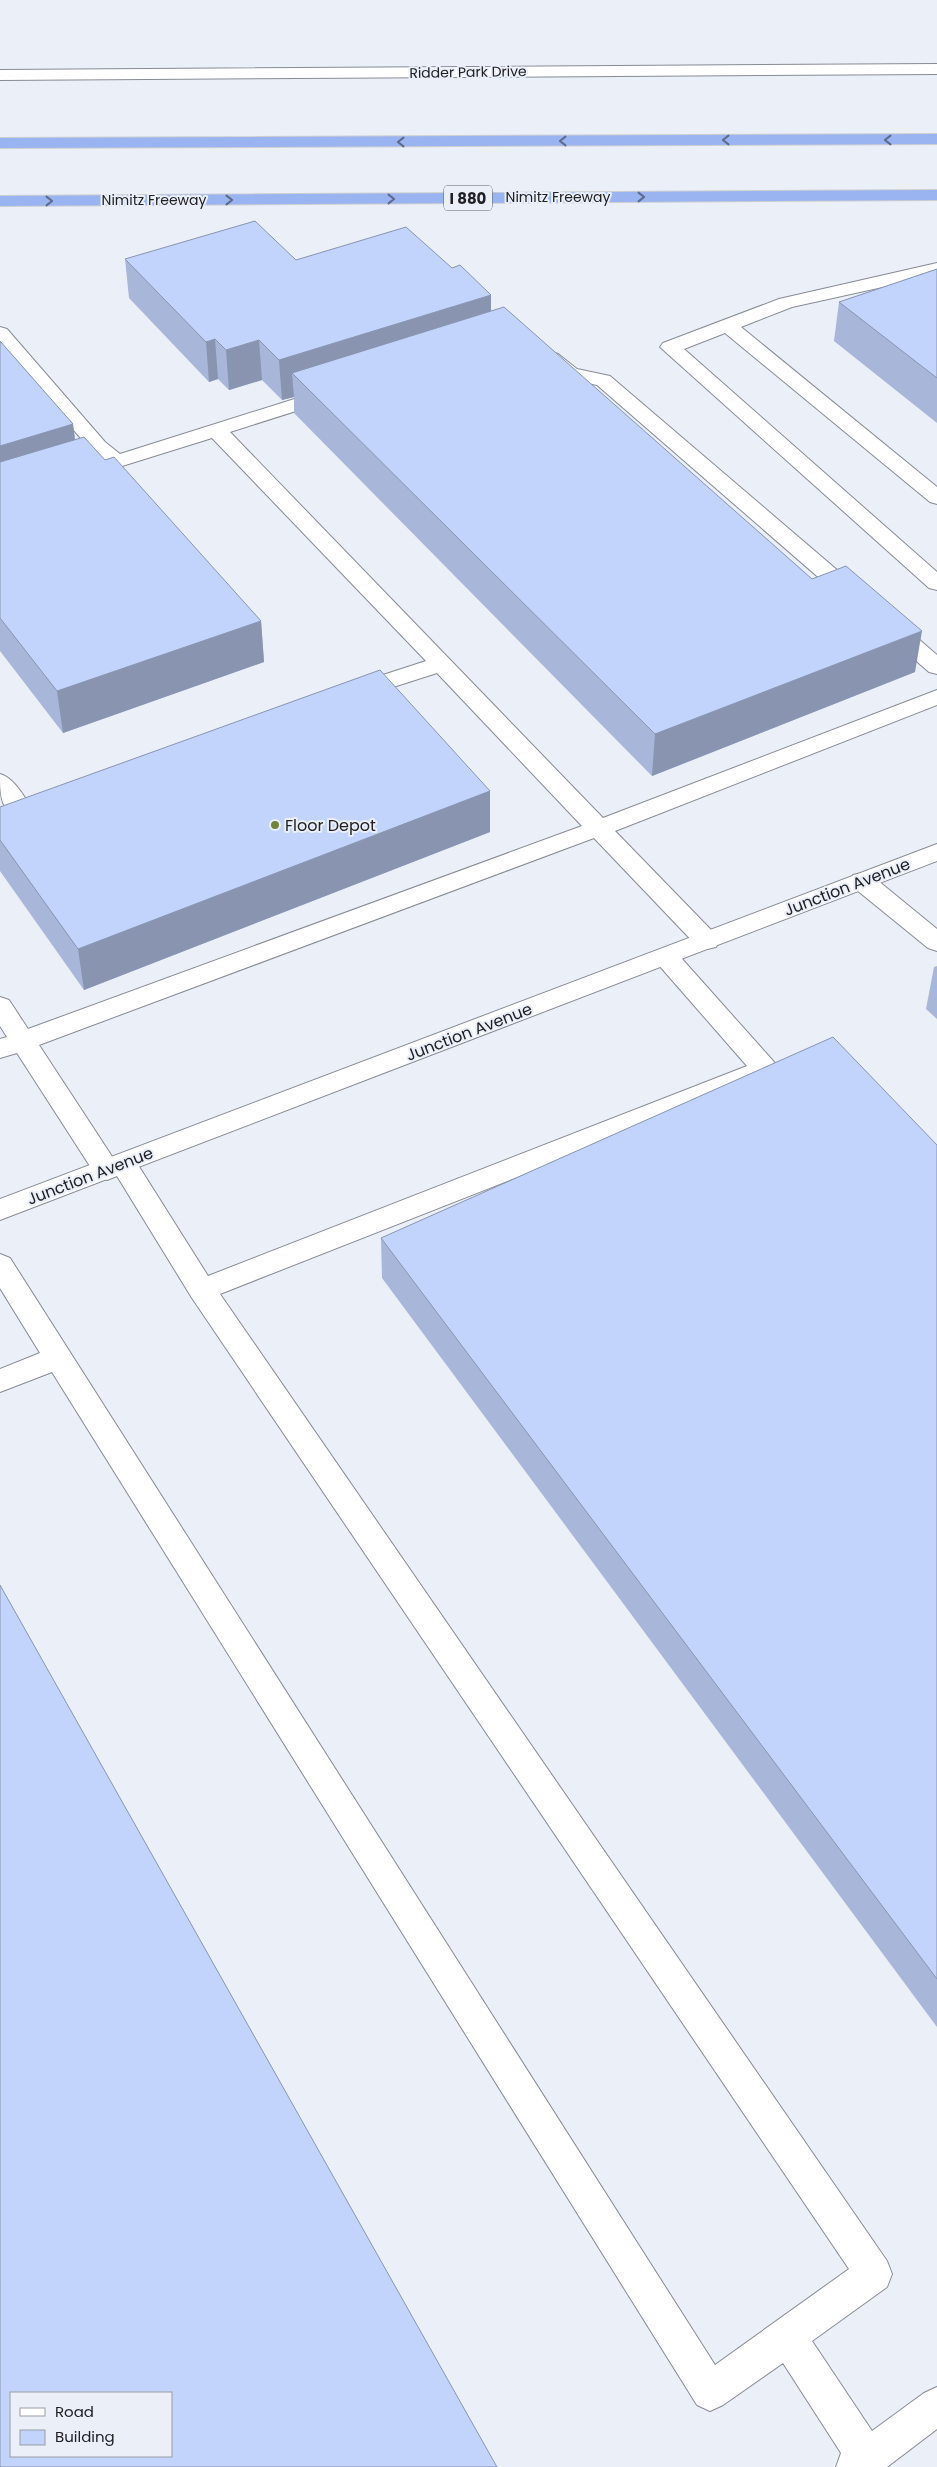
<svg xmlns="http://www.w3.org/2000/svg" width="937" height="2467" font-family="Poppins,sans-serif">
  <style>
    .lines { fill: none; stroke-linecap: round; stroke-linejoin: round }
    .service-casing { stroke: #878b94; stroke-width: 2 }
    .minor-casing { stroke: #878b94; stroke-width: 2 }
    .tertiary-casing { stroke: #878b94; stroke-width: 2 }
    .motorway-casing { stroke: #cececf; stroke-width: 2 }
    .service { fill: #fff; fill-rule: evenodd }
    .minor { fill: #fff; fill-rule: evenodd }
    .tertiary { fill: #fff; fill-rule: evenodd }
    .motorway { fill: #99b4f1; fill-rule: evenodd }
    .wall { fill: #a7b6d9 }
    .shaded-wall { fill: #8894b0 }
    .building { fill: #c2d4fc; stroke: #8894b0; fill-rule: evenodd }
    .oneway { stroke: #5c6a8b }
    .poi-dot { fill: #708536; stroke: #eaeff8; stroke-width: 2 }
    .labels { text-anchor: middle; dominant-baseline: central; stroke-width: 4; stroke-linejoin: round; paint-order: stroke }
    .far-street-label { font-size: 14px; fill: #202125; stroke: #eaeff8 }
    .shield { fill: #eaeff8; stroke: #5d5f64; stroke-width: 1 }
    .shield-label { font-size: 15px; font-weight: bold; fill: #202125 }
    .poi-label { font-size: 16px; fill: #202125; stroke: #eaeff8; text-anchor: start }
    .street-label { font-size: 16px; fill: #202125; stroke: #eaeff8 }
  </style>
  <rect width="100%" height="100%" fill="#eaeff8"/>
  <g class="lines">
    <g class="service-casing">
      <g id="service">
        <polygon points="937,263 937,275 792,307 741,327 937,487 937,504 930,502 725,333 684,349 937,572 937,590 929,588 660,347 663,343 779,299"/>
        <polygon points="0,327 7,329 105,442 120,454 323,390 330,388 337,390 340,394 337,398 230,432 603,818 937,690 937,705 615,831 716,935 719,941 716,947 707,949 698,947 594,838 39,1045 113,1158 123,1154 133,1157 208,1276 747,1066 657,963 653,957 657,951 666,948 675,951 774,1062 778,1069 774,1076 220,1294 887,2261 892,2274 887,2287 812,2341 872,2431 924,2393 937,2387 937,2429 887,2467 836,2467 841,2453 783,2363 723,2405 710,2411 697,2405 52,1372 0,1392 0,1369 40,1353 0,1288 0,1254 10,1258 715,2365 849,2269 192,1298 117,1176 107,1180 97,1177 17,1053 0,1058 0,1039 7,1037 0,1026 0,997 9,1000 28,1029 582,826 437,673 362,697 354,699 346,697 343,692 346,687 426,661 212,438 90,476 83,478 76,476 73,472 76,468 102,459 91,450 0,345"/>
        <polygon points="551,352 558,354 577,369 610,376 864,593 867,598 864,603 856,605 848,603 597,385 564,378 541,358 544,354"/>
        <polygon points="891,620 899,622 937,655 937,674 929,672 883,632 880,627 883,622"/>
        <path d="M0 774C14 778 23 795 31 807L27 812C0 820 0 794 0 774Z"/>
        <polygon points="862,873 871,875 937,929 937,951 928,948 853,887 850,881 853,875"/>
      </g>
    </g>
    <g class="minor-casing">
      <polygon id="minor" points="937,64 937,74 0,80 0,70"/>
    </g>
    <g class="tertiary-casing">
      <polygon id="tertiary" points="937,844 937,861 0,1220 0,1199"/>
    </g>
    <g class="motorway-casing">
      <g id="motorway">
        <polygon points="937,134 937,144 0,148 0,138"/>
        <polygon points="937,190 937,200 0,206 0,196"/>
      </g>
    </g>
    <use href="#service" class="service"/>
    <use href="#minor" class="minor"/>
    <use href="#tertiary" class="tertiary"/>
    <use href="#motorway" class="motorway"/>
  </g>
  <g class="wall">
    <polygon points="125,259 491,311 915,672 652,776 294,413 294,397 282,400 262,380 229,390 218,379 209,382 129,298"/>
    <polygon points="937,269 937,423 834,341 839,302"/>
    <polygon points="0,341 73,424 75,440 105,460 261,621 264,662 63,733 0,651"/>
    <polygon points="490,791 490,832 84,990 0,871 0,807"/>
    <polygon points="937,966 937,1019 926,1009 934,967"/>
    <polygon points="937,1145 937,2027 382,1278 381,1238"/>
  </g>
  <g class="shaded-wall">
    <polygon points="491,295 491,335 292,373 294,397 282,400 279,360"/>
    <polygon points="215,339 218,379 209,382 206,342"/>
    <polygon points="259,340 262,380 229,390 226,350"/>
    <polygon points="73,424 78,464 0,488 0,446"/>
    <polygon points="261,621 264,662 63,733 57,691"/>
    <polygon points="922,631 915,672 652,776 655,734"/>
    <polygon points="490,791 490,832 84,990 78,949"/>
  </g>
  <g class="building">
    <polygon points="255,221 296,260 406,227 452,268 460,265 491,295 279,360 259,340 226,350 215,339 206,342 125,259"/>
    <polygon points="937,269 937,378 839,302"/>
    <polygon points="504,307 812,579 846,566 922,631 655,734 292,373"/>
    <polygon points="0,341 73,424 0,446"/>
    <polygon points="84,437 105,460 114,457 261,621 57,691 0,618 0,462"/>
    <polygon points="380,670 490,791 78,949 0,840 0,807"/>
    <polygon points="833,1037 937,1145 937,1979 381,1238"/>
    <path d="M0 1585 497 2467H0ZM11 2393H171V2456H11Z"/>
  </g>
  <defs><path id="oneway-chevron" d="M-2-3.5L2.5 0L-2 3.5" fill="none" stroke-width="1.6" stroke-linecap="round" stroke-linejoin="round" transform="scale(1.25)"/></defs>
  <g class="oneway">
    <use href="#oneway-chevron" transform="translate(726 140) rotate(180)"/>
    <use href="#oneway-chevron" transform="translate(888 140) rotate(180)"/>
    <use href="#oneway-chevron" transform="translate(563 141) rotate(180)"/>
    <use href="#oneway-chevron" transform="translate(401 142) rotate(180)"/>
    <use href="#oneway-chevron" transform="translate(641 197)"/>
    <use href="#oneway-chevron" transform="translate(391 199)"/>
    <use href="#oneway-chevron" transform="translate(229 200)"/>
    <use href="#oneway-chevron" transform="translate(49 201)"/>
  </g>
  <circle class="poi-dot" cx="275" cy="825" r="5"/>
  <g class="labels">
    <g class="far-street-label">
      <text transform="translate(468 72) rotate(-1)">Ridder Park Drive</text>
      <text x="558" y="197">Nimitz Freeway</text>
      <text x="154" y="200">Nimitz Freeway</text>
    </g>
    <rect class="shield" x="444" y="185.5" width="48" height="25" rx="4"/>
    <g class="shield-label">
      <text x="468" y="198">I 880</text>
    </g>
    <g class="poi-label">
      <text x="285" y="825">Floor Depot</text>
    </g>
    <g class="street-label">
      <text transform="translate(847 887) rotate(-21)">Junction Avenue</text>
      <text transform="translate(469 1032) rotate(-21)">Junction Avenue</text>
      <text transform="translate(90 1176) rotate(-21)">Junction Avenue</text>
    </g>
  </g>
  <rect x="10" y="2392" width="162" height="65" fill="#eaeff8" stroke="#999da4"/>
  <rect x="20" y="2408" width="25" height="8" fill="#ffffff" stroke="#999da4"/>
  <text x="55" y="2417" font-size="15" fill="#202125">Road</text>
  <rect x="20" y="2430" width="25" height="15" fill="#c2d4fc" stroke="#999da4"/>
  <text x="55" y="2442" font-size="15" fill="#202125">Building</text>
</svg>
